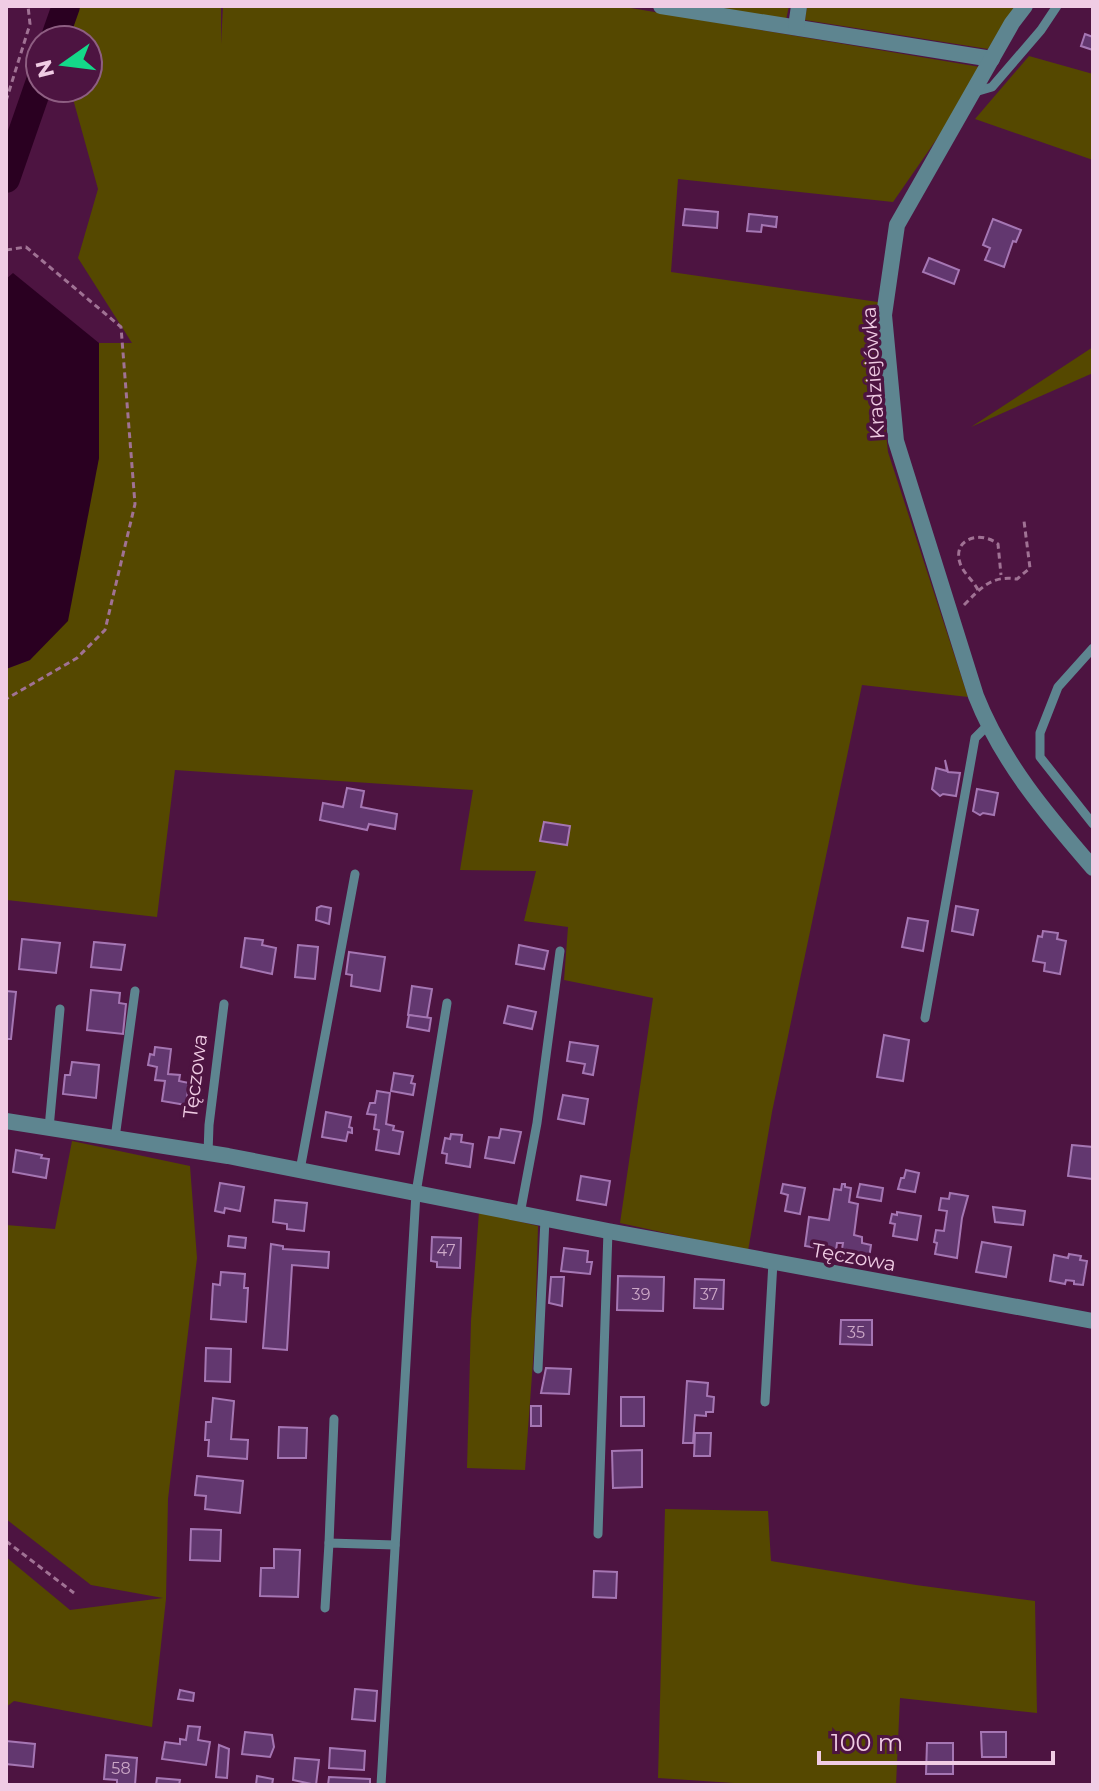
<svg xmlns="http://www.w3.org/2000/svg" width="1099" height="1791" font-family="Montserrat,sans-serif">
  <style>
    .green { fill: #554800 }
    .water { fill: #2a0021 }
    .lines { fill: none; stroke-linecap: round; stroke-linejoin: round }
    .river { stroke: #2a0021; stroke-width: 28 }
    .building { fill: #62376f; stroke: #a576b3; stroke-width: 2 }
    .path { stroke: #a07294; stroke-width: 3; stroke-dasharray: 6 4; stroke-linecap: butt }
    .lane { stroke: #5e8590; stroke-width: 9 }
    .street { stroke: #5e8590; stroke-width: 16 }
    .labels { text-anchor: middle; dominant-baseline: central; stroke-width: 7; stroke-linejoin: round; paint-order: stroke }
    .number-label { font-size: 16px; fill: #cca7c7 }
    .street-label { font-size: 20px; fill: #f0cce4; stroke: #4d1441 }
  </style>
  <rect width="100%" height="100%" fill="#4d1441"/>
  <g class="green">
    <polygon points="76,6 221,6 221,44 223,6 619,6 986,68 893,202 678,179 671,272 878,302 876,341 888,452 968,697 862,685 772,1112 748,1251 620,1223 653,998 564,980 568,927 524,921 536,871 460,870 473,790 175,770 157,917 7,900 6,907 6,669 30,660 99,458 99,343 132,343 78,258 98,189 70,88 88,88 88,40 64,40"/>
    <polygon points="704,6 789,6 786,20"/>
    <polygon points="807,6 1015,6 988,49 805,20"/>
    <polygon points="1029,56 1093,74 1093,160 975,119"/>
    <polygon points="1093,347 1093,373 971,427"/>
    <polygon points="72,1141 190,1166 197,1258 168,1499 166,1599 152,1727 14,1701 6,1707 6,1557 70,1610 163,1598 91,1585 6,1519 6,1225 55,1229"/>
    <polygon points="479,1212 538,1226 535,1334 525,1470 467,1468 471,1321"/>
    <polygon points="665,1509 768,1511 771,1561 916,1585 1035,1601 1037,1713 900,1698 896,1785 765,1785 658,1778"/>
  </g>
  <polygon class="water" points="13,273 99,343 99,458 68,621 30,660 6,669 6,279"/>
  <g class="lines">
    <g class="river">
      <polyline points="54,40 66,6"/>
      <polyline points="6,179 40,81"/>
    </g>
  </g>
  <g class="building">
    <polygon points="1085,34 1093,37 1093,50 1081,46"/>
    <polygon points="685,209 718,212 717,228 683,225"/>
    <polygon points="749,214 777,217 776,227 762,225 761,232 747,231"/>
    <polygon points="993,219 1021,230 1016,242 1013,241 1004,267 985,260 990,248 983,245"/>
    <polygon points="929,258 959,270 954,284 923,272"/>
    <polygon points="945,760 948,772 960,773 956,796 943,794 940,796 932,789 936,768 947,771"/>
    <polygon points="347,788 364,791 361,807 397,814 395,829 369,824 367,830 320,820 323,803 343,807"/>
    <polygon points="977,789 998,793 994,815 983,813 980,815 973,811"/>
    <polygon points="544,822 570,826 567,845 540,841"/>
    <polygon points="321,906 331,908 329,924 316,920 317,908"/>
    <polygon points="956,906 978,910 973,935 952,931"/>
    <polygon points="908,918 928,921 923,951 902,947"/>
    <polygon points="1043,931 1058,933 1057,939 1066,941 1060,974 1044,971 1045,963 1033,961 1038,936 1042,937"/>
    <polygon points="245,938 263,940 262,945 276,948 272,974 241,967"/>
    <polygon points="22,939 60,943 56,973 19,969"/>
    <polygon points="94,942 125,945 121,970 91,967"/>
    <polygon points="298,945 318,947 315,979 295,977"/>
    <polygon points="519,945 548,951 544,969 516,964"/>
    <polygon points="349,952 385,957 380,991 351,986 352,975 346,974"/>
    <polygon points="412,986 432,989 427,1018 408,1015"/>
    <polygon points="91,990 120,993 119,1003 126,1004 123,1034 87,1030"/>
    <polygon points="6,991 16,992 11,1039 6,1039"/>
    <polygon points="508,1006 536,1012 532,1029 504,1023"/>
    <polygon points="409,1015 431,1018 429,1031 407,1027"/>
    <polygon points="884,1035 909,1040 903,1081 877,1077"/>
    <polygon points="570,1042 598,1046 593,1075 583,1073 585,1064 567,1061"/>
    <polygon points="155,1047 171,1049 168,1074 180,1075 179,1081 189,1083 186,1105 162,1101 165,1081 155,1080 157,1067 148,1065 150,1054 154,1055"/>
    <polygon points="72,1062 99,1065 96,1098 63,1094 65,1075 70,1075"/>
    <polygon points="394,1073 413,1076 411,1083 415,1084 413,1095 391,1091"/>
    <polygon points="377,1091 390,1093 386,1124 394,1126 393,1130 403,1132 399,1154 376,1150 379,1130 374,1129 376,1115 367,1114 370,1103 375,1103"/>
    <polygon points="563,1095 588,1099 584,1124 558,1119"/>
    <polygon points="326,1112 351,1117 349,1127 352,1128 352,1133 348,1132 346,1141 322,1137"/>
    <polygon points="501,1129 521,1132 514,1163 485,1158 489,1137 499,1138"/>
    <polygon points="451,1134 462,1135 461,1142 473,1144 470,1167 446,1163 447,1154 442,1153 445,1138 450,1139"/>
    <polygon points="1072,1145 1093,1147 1093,1179 1068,1176"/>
    <polygon points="16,1150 42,1155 41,1158 49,1159 46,1178 13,1172"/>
    <polygon points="906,1170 919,1173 915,1192 898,1189 901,1178 904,1178"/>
    <polygon points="581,1176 610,1181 606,1205 577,1200"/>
    <polygon points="220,1183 244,1187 240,1211 225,1208 224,1213 215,1211"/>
    <polygon points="783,1184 805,1188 800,1214 785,1211 788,1195 781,1193"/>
    <polygon points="842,1184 845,1184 845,1187 851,1188 849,1202 858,1204 854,1235 862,1237 862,1243 871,1245 868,1265 840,1261 843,1243 837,1243 836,1251 805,1246 809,1217 829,1220 834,1189 841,1190"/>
    <polygon points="860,1184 883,1188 881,1201 857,1197"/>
    <polygon points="950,1193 968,1196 962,1218 957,1258 935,1254 937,1243 934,1242 936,1230 944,1231 947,1211 939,1210 941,1198 949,1199"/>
    <polygon points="275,1200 307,1203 304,1231 287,1229 287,1224 273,1222"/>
    <polygon points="993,1207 1025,1211 1023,1225 995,1222"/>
    <polygon points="897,1212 921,1216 917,1240 893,1236 895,1224 890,1223 892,1214 897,1215"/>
    <polygon points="229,1236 246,1238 245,1248 228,1246"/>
    <polygon points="432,1237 461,1238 460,1268 437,1267 437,1262 431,1261"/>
    <polygon points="982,1242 1011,1247 1006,1277 976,1272"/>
    <polygon points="271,1244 283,1246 283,1249 329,1252 328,1268 292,1265 287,1350 263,1348"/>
    <polygon points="564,1248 588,1251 587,1262 592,1262 590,1274 561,1271"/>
    <polygon points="1069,1254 1081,1256 1080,1260 1087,1261 1083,1285 1074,1284 1074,1281 1066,1280 1065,1284 1050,1281 1054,1255 1068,1258"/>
    <polygon points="221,1272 245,1274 244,1288 248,1288 246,1322 211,1319 213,1284 220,1285"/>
    <polygon points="618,1276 664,1277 663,1311 617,1310"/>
    <polygon points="551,1277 564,1277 562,1306 549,1303"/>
    <polygon points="695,1279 724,1280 723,1309 694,1308"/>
    <polygon points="841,1320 872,1320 872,1345 840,1344"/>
    <polygon points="206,1348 231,1349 230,1382 205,1381"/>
    <polygon points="546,1368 571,1369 569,1394 541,1393"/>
    <polygon points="687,1381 708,1383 707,1396 714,1397 713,1412 706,1412 706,1416 695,1415 693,1443 683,1443"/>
    <rect x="621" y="1397" width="23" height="29"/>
    <polygon points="213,1398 234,1401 231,1439 248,1440 247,1459 208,1456 209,1440 205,1440 206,1422 211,1422"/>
    <rect x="531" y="1406" width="10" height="20"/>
    <polygon points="279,1427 307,1428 306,1458 278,1458"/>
    <polygon points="695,1433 711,1433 710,1456 694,1456"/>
    <polygon points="642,1450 642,1487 613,1488 612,1451"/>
    <polygon points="197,1476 243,1481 240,1513 205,1509 206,1496 195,1495"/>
    <polygon points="191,1529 221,1530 220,1561 190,1560"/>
    <polygon points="274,1549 300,1550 298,1597 260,1596 261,1568 274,1568"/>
    <polygon points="594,1571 617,1572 616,1598 593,1597"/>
    <polygon points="355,1689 377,1691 375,1721 352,1719"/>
    <polygon points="180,1690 194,1693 193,1701 178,1699"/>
    <polygon points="188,1726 200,1727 198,1740 210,1742 206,1765 162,1759 165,1742 180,1744 180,1739 186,1740"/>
    <polygon points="245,1732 272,1735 274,1747 270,1757 242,1754"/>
    <polygon points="981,1732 1006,1732 1006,1757 982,1757"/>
    <polygon points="6,1741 35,1744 33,1767 6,1764"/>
    <polygon points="927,1743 953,1743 953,1774 926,1774"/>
    <polygon points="219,1745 229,1749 227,1778 216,1777"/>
    <polygon points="330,1748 365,1751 364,1770 329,1768"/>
    <polygon points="106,1755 137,1758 135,1785 117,1785 117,1780 104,1779"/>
    <polygon points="295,1758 319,1760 316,1785 293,1780"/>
    <polygon points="257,1776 273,1779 272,1785 256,1785"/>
    <polygon points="329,1777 370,1779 370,1785 328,1785"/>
    <polygon points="157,1778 180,1780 179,1785 156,1785"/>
  </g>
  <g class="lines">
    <g class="path">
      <polyline points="6,101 30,24 28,6"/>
      <polyline points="6,250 26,247 121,327 135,504 105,630 77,658 6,699"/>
      <path d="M978 590C973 580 963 573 960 563 952 539 980 530 998 544L1001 575"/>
      <path d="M964 605C981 588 991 575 1017 579L1030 568 1024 521"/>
      <polyline points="6,1541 74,1593"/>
    </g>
    <g class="lane">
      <polyline points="975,92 992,87 1041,30 1057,6"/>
      <polyline points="1093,648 1058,687 1040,733 1040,757 1093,824"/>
      <polyline points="925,1018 975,738 987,726"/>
      <polyline points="49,1128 60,1009"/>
      <polyline points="115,1138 135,991"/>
      <polyline points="208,1153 209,1125 224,1004"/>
      <polyline points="300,1170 355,874"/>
      <polyline points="520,1214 537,1123 560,951"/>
      <polyline points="538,1369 545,1219"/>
      <polyline points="765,1402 773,1262"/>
      <polyline points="598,1534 608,1231"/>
      <polyline points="329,1543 334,1419"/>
      <polyline points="325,1608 329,1543 395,1545"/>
      <polyline points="381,1785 416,1193 447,1003"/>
    </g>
    <g class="street">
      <polyline points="661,6 992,59"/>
      <path d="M1025 6 1012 23 897 225 884 315 896 441 976 696C1002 762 1047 815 1093 868"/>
      <polyline points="796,27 799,6"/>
      <polyline points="6,1121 228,1156 608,1231 1093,1321"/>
    </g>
  </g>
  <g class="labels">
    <g class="number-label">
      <text x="446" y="1250">47</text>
      <text x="641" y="1294">39</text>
      <text x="709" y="1294">37</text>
      <text x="856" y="1332">35</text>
      <text x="121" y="1768">58</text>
    </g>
    <g class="street-label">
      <text transform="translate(873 373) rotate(-94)">Kradziejówka</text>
      <text transform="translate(195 1076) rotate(-83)">Tęczowa</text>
      <text transform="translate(854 1257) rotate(10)">Tęczowa</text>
    </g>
  </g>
  <rect width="1099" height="1791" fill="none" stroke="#f0cce4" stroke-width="16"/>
  <g transform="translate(64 64) rotate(256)"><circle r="38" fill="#4d1441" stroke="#8e5e82" stroke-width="2"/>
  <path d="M0-6L14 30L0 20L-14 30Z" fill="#14d989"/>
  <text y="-12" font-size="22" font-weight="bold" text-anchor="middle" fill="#f0cce4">N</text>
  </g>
  <path d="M819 1751v12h234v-12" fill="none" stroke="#f0cce4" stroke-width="4"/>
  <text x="831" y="1751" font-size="24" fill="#f0cce4" stroke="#4d1441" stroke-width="6" paint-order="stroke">100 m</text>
</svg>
